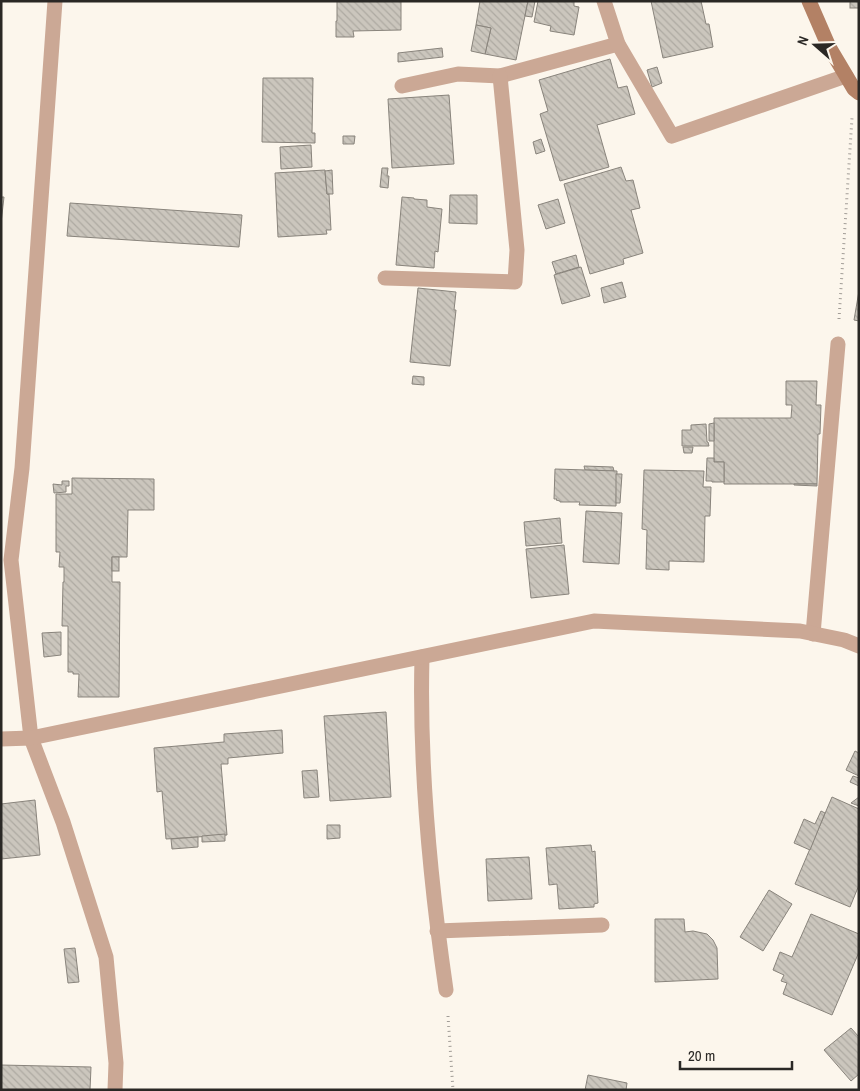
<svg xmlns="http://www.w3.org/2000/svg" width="860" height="1091" font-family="'Archivo Narrow',sans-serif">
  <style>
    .building { fill: url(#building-back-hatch); stroke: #89847c }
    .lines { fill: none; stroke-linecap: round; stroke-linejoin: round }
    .path { stroke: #a29d97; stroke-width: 3; stroke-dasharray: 1 4; stroke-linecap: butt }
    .lane { stroke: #cba895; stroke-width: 15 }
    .street { stroke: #cba895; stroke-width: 15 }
    .secondary { stroke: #b38165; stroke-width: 15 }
  </style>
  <defs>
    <pattern id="building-back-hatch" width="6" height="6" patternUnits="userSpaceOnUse" patternTransform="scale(1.25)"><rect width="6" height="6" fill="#cbc6bd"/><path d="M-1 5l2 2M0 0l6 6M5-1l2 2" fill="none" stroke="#aeaaa2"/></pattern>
  </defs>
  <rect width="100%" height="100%" fill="#fcf6ec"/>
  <g class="building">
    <polygon points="337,1 401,1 401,30 353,31 354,37 336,37 336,21 337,21"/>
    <polygon points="480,1 528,1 516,60 485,54 491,28 476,25"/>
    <polygon points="528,1 535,1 532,17 525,16"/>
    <polygon points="538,1 574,1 574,6 579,7 574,35 550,31 551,26 534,22"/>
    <polygon points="651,1 701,1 706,24 709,24 713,47 663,58"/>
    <rect x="850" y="1" width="9" height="7"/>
    <polygon points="476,25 491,28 485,54 471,51"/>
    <polygon points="442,48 443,57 398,62 398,53"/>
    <polygon points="610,59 618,88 627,86 635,114 597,125 609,167 560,181 540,114 548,111 539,80"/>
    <polygon points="657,67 662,83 652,87 647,70"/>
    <polygon points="263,78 313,78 312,133 315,133 315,143 262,142"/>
    <polygon points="449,95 454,164 392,168 388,99"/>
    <polygon points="343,136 355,136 354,144 343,144"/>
    <polygon points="541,139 545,151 536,154 533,142"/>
    <polygon points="311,145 312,167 281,169 280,147"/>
    <polygon points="621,167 626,181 633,180 640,208 631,210 643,253 623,259 624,264 590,274 564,184"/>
    <polygon points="382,168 388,168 387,176 389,176 388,188 380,187"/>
    <polygon points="325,170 327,194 329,194 331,230 326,230 327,234 278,237 275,173"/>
    <polygon points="332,170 333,194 327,194 325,171"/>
    <polygon points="450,195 477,195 477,224 449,223"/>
    <polygon points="1,197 4,197 1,223"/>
    <polygon points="402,197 414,198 414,199 427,200 427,207 442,209 438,252 435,251 434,268 396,265"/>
    <polygon points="558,199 565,223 546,229 538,205"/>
    <polygon points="70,203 242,215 239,247 67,236"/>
    <polygon points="576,255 579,267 556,274 552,262"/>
    <polygon points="581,267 590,296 562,304 554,275"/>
    <polygon points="622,282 626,297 604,303 601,288"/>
    <polygon points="418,288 456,292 454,310 456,310 450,366 410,362"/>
    <polygon points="859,291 859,321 854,320"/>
    <polygon points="413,376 424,377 424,385 412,384"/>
    <polygon points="786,381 817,381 816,405 821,405 820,434 818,434 817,484 724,484 724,462 714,462 714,418 791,418 792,405 786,405"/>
    <polygon points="714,423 714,441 709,441 709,424"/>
    <polygon points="706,424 707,442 708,442 709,446 682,446 682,430 691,430 691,425"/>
    <polygon points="683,447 693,447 692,453 684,453"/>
    <polygon points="707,458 714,458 714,462 724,462 724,482 712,482 712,481 706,481"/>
    <polygon points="584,466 613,467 614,471 585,470"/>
    <polygon points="555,469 617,471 616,506 579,505 580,502 560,502 560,501 556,500 557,499 554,499"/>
    <polygon points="644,470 704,471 703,487 711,487 710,516 705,516 704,562 669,561 669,570 646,569 647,530 642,529"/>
    <polygon points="616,474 622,474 620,503 616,503"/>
    <polygon points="72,478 154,479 154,510 128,510 127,557 112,557 112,582 120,582 119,697 78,697 79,674 73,674 73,672 68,672 68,626 62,626 63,582 64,582 64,567 59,567 60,552 56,552 56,494 72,494"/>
    <polygon points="62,481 69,481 69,486 66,486 66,492 54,493 53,484 62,485"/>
    <polygon points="794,484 817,484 817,486 794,485"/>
    <polygon points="586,511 622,513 619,564 583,562"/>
    <polygon points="560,518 562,543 526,546 524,522"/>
    <polygon points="564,545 569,594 531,598 526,549"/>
    <rect x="112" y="557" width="7" height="14"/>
    <polygon points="61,632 61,655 44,657 42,633"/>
    <polygon points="386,712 391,797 330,801 324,716"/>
    <polygon points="282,730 283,753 228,758 228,764 221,764 227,835 166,839 162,791 157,792 154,748 224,742 224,734"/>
    <polygon points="855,751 859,753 859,776 846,770"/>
    <polygon points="317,770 319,797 304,798 302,771"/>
    <polygon points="853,776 859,778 859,786 850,782"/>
    <polygon points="832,797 859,809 859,885 850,907 795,884"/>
    <polygon points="859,797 859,806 851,803"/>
    <polygon points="35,800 40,855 1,859 1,804"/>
    <polygon points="821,811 825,813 810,850 794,843 804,819 815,824"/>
    <polygon points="327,825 340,825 340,838 327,839"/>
    <polygon points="225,834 225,841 202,842 202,836"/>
    <polygon points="198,837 198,847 172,849 171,839"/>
    <polygon points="591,845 592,852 595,851 598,903 594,904 594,907 559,909 557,884 549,885 546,848"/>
    <polygon points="529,857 532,899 488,901 486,859"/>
    <polygon points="769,890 792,904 763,951 740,937"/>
    <polygon points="811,914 859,934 859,952 832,1015 783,994 787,983 781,981 784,975 773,970 780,952 792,957"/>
    <polygon points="655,919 684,919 685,932 693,931 707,934 713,940 717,948 718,979 655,982"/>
    <polygon points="75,948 79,982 68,983 64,949"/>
    <polygon points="851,1028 859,1037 859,1074 851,1081 824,1050"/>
    <polygon points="1,1065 91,1067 90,1090 1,1090"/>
    <polygon points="588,1075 627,1083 626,1090 585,1090"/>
  </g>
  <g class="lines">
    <g class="path">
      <polyline points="839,319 852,118"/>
      <polyline points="448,1016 453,1090"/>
    </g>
    <g class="lane">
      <polyline points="402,86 458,74 500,76 618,44"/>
      <polyline points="385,278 515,282 517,250 500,76"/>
      <polyline points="437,931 602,925"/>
    </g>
    <g class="street">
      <polyline points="55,1 22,468 11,560 31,738 63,822 106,957 116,1063 115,1090"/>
      <polyline points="604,1 618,44 672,136 846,76"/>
      <polyline points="813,634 838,344"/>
      <path d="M422 657C419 769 430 880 446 990"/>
      <polyline points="1,739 31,738 594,621 800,631 844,640 859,646"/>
    </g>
    <polyline class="secondary" points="809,1 829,47 854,89 859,93"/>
  </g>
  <rect width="860" height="1091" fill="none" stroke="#2a2825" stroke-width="5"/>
  <g transform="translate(815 45) rotate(290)" stroke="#fcf6ec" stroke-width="4" paint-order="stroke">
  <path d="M0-4L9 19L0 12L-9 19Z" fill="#2a2825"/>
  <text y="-8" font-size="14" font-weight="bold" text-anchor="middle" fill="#2a2825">N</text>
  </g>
  <path d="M680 1061v8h112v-8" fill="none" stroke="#2a2825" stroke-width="2.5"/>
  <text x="688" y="1061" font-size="15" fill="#2a2825" stroke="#fcf6ec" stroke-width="4" paint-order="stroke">20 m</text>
</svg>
